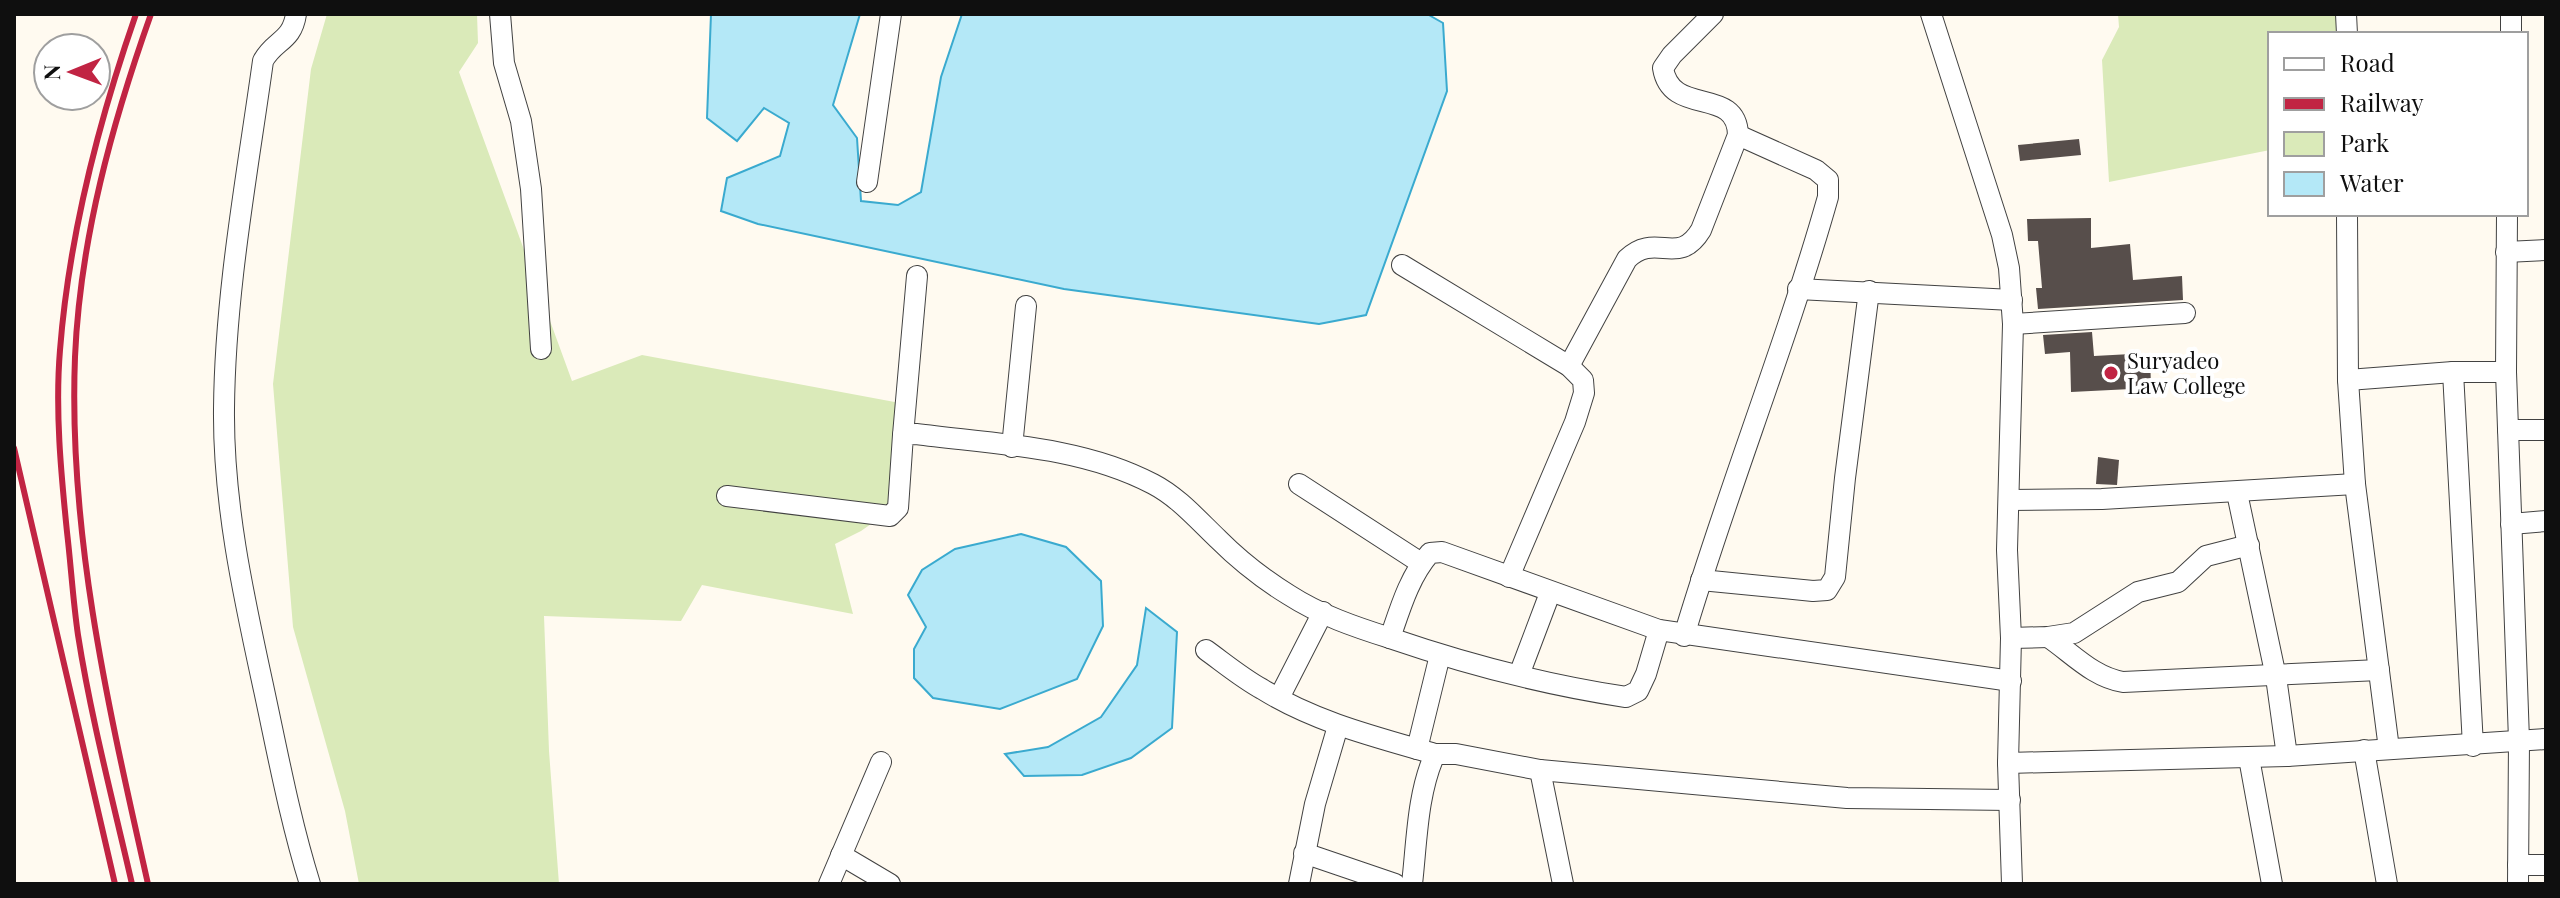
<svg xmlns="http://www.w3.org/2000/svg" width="2560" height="898" font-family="'Playfair Display',serif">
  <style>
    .green { fill: #daeab9 }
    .water { fill: #b4e8f7; stroke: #3aaacf; stroke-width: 2 }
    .building { fill: #574e4b }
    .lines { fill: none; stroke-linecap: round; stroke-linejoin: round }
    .minor-casing { stroke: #424242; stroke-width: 22 }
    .minor { stroke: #fff; stroke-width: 20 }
    .rail { stroke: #c12443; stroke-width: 6 }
    .poi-dot { fill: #c12443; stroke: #fff; stroke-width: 3 }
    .labels { text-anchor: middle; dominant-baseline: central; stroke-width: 8; stroke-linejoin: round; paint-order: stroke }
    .poi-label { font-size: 22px; fill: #0f0f0f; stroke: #fff; text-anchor: start }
  </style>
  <rect width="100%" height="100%" fill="#fffaf0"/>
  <g class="green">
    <polygon points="327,14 477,14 478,43 459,72 572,381 642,355 900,403 888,512 861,531 835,544 853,614 702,585 681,621 544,616 549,751 559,884 359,884 345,811 293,627 273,384 311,69"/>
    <polygon points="2118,14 2339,14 2340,34 2270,34 2270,150 2109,182 2102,60 2119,27"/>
  </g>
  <g class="water">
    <polygon points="711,14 860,14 833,105 857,138 861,201 898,205 921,192 941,77 962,14 1427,14 1443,23 1447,91 1366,315 1319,324 1064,289 758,224 721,211 727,178 780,156 789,123 764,108 737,141 707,118"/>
    <polygon points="1021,534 1066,547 1101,581 1103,626 1077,679 1000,709 933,698 914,678 914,649 926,627 908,595 922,570 955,549"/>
    <polygon points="1146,608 1177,632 1172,728 1131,758 1082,775 1024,776 1005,754 1048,747 1101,717 1137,665"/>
  </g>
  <g class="building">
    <polygon points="2079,139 2081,155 2020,161 2018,145"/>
    <polygon points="2091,218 2091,248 2130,244 2133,280 2182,276 2183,300 2038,309 2036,288 2042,288 2038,241 2028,241 2027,219"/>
    <polygon points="2092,332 2094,356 2150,353 2151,388 2071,392 2070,352 2045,354 2043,335"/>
    <polygon points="2098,457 2119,460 2117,485 2096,484"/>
  </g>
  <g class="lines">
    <g class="minor-casing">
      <g id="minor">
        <path d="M296 14C292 42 274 40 263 61 247 176 225 293 224 409 223 504 244 598 264 690 278 755 290 820 310 884"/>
        <polyline points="500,14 504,63 521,121 531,189 541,349"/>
        <polyline points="1931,14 2002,235 2009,268 2013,324 2007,550 2011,638 2008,763 2012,884"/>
        <polyline points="2346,14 2347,34"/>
        <polyline points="2511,34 2511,14"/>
        <polyline points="867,182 891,14"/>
        <polyline points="2347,214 2348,380 2355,484 2389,749"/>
        <polyline points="2507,214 2506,372 2519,740 2518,884"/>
        <polyline points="2506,252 2546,250"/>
        <polyline points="1402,265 1569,366 1583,380 1584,393 1575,422 1509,577"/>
        <polyline points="1798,289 2012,300"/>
        <polyline points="2013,324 2185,313"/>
        <path d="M1569 366 1627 259C1656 231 1678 268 1701 230L1738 135C1737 85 1671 118 1663 68L1672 55 1713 14"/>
        <polyline points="2453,372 2473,746"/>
        <polyline points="2348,380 2453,372 2506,372"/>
        <polyline points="2508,430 2546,430"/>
        <polyline points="903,435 917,276"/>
        <polyline points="1012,447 1026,306"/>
        <polyline points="1299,484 1421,563"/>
        <polyline points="2237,493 2276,677 2287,756"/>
        <path d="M727 496 890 516 898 508 903 435 916 434C994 444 1081 446 1153 484 1178 497 1197 519 1218 539 1239 560 1263 579 1289 595 1320 615 1355 627 1390 638 1466 664 1546 685 1626 697L1638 691 1646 674 1659 630"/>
        <polyline points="2009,500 2102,499 2355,484"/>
        <polyline points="2511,524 2546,521"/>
        <polyline points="1701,580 1813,591 1827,590 1835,577 1845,478 1869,291"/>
        <path d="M1684 636C1728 488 1786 345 1828 197V180L1816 170 1738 135"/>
        <path d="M2048 637C2073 654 2093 677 2123 682L2379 670"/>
        <path d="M1390 638C1400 609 1409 577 1430 553L1442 552 1659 630 2011 681"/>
        <polyline points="2011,638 2048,637 2074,633 2138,592 2178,582 2206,556 2249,545"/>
        <path d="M1206 650C1224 663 1242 678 1262 689 1315 722 1376 737 1435 754"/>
        <polyline points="1519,675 1550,593"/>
        <polyline points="1279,698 1323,612"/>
        <polyline points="1417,749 1440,655"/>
        <polyline points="2364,750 2387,884"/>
        <polyline points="2249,758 2272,884"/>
        <polyline points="2008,763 2287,756 2546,739"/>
        <polyline points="1540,770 1563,884"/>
        <polyline points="1304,853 1395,884"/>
        <polyline points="841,855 890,884"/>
        <polyline points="2518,865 2546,865"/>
        <polyline points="829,884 881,762"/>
        <polyline points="1299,884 1315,804 1338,726"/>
        <path d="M1412 884C1417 841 1417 794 1435 754H1456L1540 770 1847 798 2010 800"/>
      </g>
    </g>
    <use href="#minor" class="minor"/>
    <g class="rail">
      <polyline points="14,448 115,884"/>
      <path d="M132 884C113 801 91 718 78 635 73 601 71 566 67 532 61 473 55 410 60 350 69 235 98 123 136 14"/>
      <path d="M148 884C109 710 68 536 75 357 80 239 112 124 151 14"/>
    </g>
  </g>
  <circle class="poi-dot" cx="2111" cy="373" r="8"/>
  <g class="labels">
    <g class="poi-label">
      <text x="2127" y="360">Suryadeo<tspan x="2127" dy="25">Law College</tspan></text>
    </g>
  </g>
  <rect width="2560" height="898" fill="none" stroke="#0f0f0f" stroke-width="32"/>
  <rect x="2268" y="32" width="260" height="184" fill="#ffffff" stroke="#9f9f9f" stroke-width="2"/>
  <rect x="2284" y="58" width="40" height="12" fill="#ffffff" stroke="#9f9f9f" stroke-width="2"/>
  <text x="2340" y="72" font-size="24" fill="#0f0f0f">Road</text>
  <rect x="2284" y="98" width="40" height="12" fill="#c12443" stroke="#9f9f9f" stroke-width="2"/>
  <text x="2340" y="112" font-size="24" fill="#0f0f0f">Railway</text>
  <rect x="2284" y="132" width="40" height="24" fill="#daeab9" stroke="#9f9f9f" stroke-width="2"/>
  <text x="2340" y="152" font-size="24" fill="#0f0f0f">Park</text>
  <rect x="2284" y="172" width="40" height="24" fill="#b4e8f7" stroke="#9f9f9f" stroke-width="2"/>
  <text x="2340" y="192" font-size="24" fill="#0f0f0f">Water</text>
  <g transform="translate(72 72) rotate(269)"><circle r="38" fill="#ffffff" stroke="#9f9f9f" stroke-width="2"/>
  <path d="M0-6L14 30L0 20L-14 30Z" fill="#c12443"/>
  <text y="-12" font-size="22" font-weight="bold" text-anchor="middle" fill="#0f0f0f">N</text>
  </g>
</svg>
